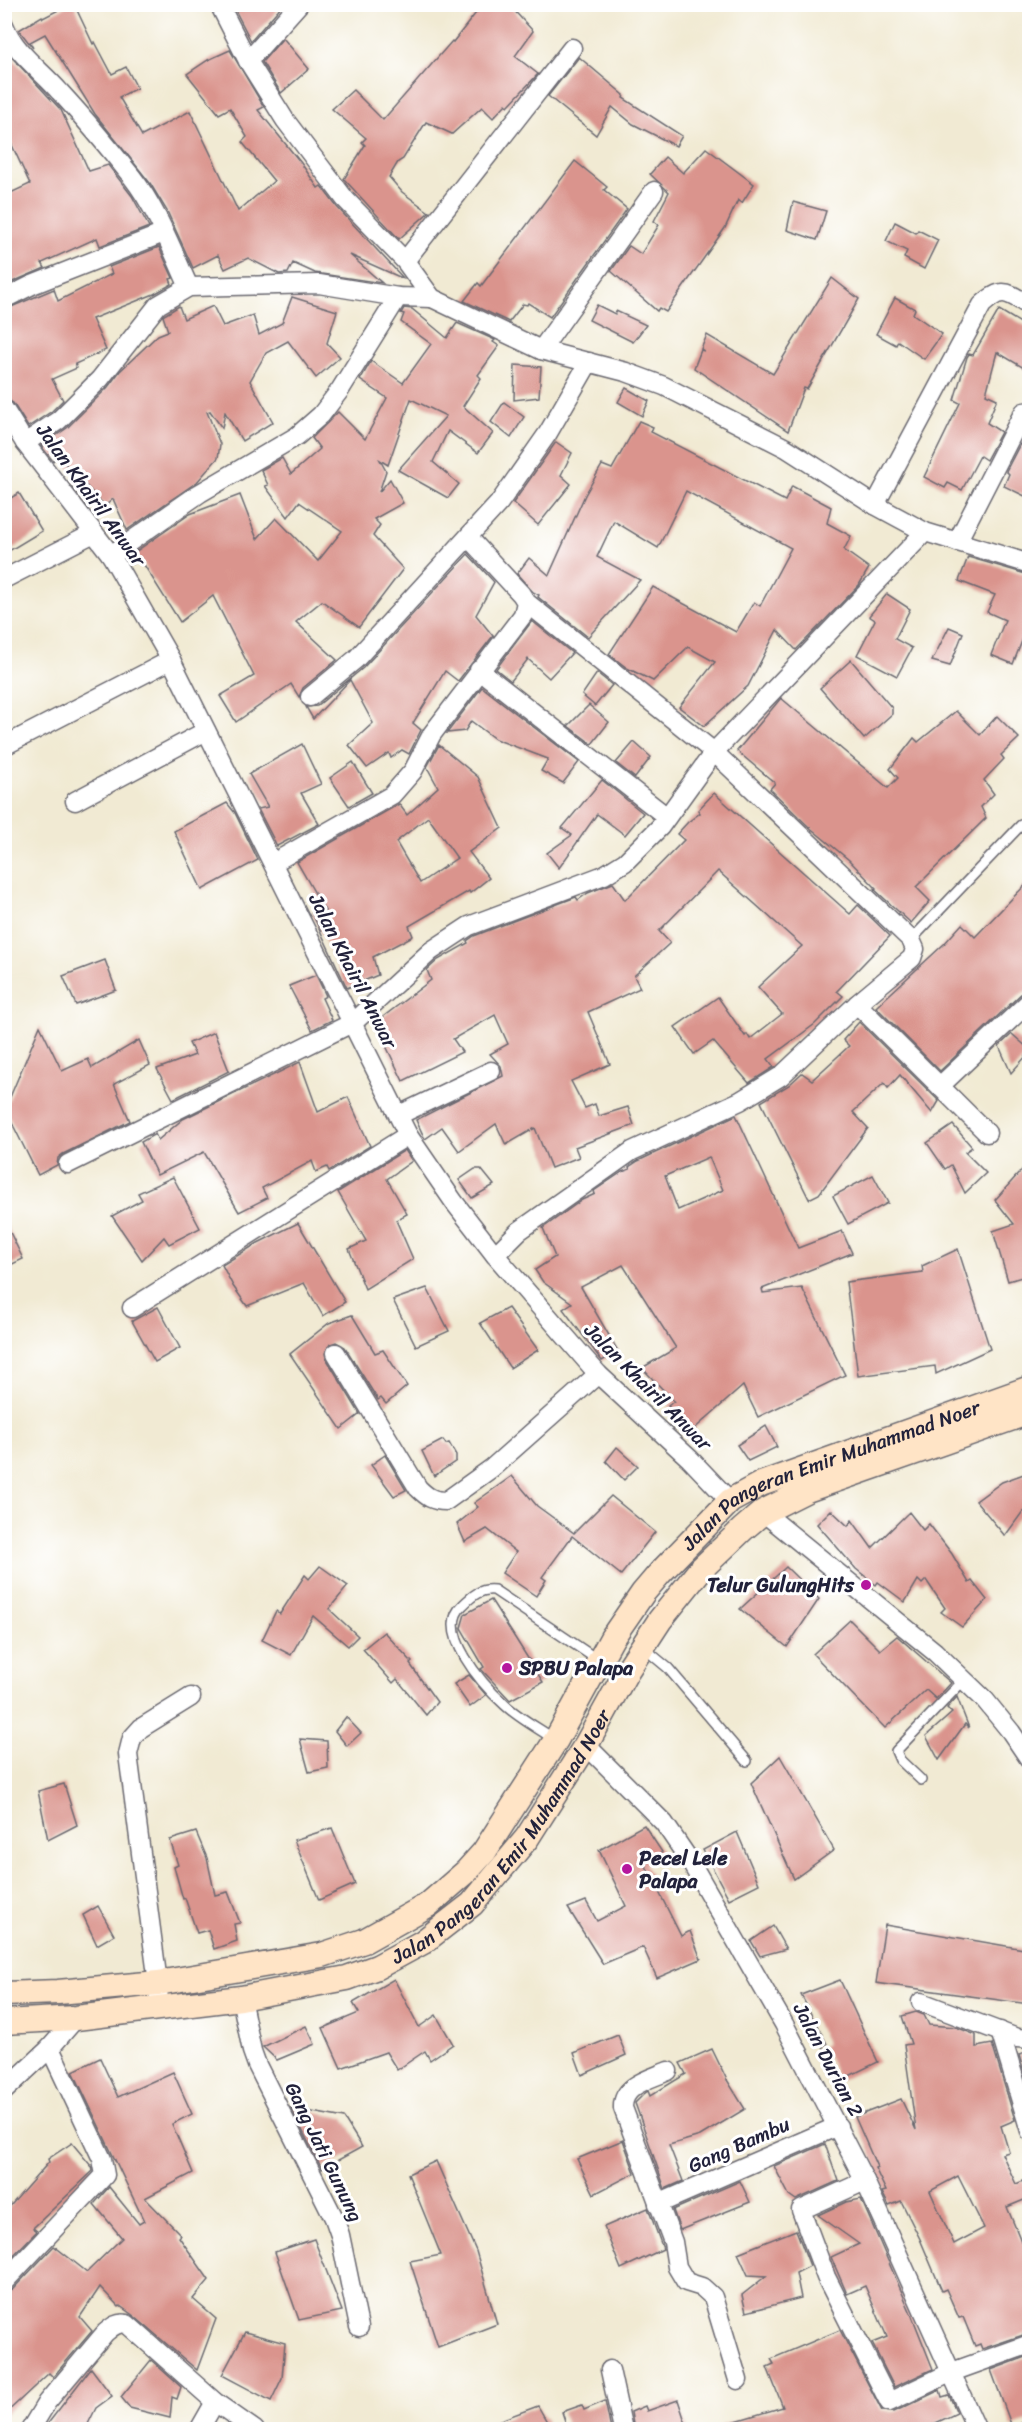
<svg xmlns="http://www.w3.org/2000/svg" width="1034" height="2434" font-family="Sriracha,sans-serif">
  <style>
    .building { fill: #da948d; fill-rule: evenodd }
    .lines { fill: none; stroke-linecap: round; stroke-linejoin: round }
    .lane-casing { stroke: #6a6870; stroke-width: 12 }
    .street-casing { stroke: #6a6870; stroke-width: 21 }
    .secondary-casing { stroke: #6a6870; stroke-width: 27 }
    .lane { stroke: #fff; stroke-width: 9 }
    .street { stroke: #fff; stroke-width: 18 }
    .secondary { stroke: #ffe4c6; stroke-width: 24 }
    .poi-dot { fill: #b5179e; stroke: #fff; stroke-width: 2 }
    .labels { text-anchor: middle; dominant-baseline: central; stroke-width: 6; stroke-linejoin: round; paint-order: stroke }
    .street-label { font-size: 20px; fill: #22223b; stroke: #fff }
    .poi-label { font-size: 20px; font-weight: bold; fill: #22223b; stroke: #fff; text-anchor: start }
  </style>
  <rect width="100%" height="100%" fill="#fff"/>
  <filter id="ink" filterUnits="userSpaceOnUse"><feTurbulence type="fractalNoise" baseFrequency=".0167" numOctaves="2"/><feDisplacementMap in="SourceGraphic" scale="12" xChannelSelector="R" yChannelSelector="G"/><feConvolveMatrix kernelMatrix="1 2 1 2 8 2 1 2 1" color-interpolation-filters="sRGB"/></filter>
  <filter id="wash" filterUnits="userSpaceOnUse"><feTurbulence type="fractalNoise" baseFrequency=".008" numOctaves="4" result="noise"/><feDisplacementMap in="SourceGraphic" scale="24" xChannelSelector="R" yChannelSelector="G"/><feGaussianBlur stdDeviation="1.35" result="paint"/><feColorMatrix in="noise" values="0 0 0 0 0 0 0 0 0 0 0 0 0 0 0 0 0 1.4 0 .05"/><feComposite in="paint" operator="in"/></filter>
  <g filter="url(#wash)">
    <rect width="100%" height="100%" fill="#f1ead3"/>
    <g id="blocks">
      <g class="building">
        <polygon points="70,4 74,4 93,44 95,42 112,74 126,67 137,88 119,97 142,136 190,111 238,211 274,181 242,142 247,137 230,108 219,114 187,74 208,60 230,50 264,107 258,110 301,163 318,188 321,186 337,207 404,279 350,255 382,283 315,273 293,263 288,273 279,274 248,258 225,269 218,255 193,268 167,211 150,183 95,114 45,34 30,42 33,48 19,30 42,16 43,18"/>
        <polygon points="232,4 283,4 251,41"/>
        <polygon points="483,4 508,4 533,31 515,56 538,74 508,106 506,104 493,118 482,107 452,134 426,122 403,159 398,162 389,177 402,192 429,212 399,239 344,179 365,145 362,142 366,138 332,109 353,90 383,120 452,41 453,42"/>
        <polygon points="283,38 309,69 281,93 262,62"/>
        <polygon points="4,49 61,110 89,171 108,165 132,196 149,227 100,246 97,238 42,263 45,268 10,283 4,273 4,196 30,184 4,128"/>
        <polygon points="579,57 624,95 623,98 682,136 676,146 633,124 612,107 596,135 548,96"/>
        <polygon points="706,148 754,184 742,203 738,200 725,228 666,312 659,308 657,311 611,271 629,246 641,254 659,225 654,221 669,192 650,174 665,157 683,173"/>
        <polygon points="575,161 607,187 604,190 627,209 550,317 528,303 527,305 523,304 509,322 464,301 478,283 481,286"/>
        <polygon points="793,202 826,211 817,240 787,230"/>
        <polygon points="895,222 916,233 918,230 938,240 924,269 904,258 907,251 886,241"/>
        <polygon points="159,247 173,278 170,279 172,284 154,294 92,319 106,350 75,364 77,368 52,379 63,400 52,411 28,427 13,403 4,398 4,310 54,289 58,301 112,274 109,267"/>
        <polygon points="832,278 859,299 807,389 804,388 788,431 694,368 701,350 704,351 701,349 707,335 773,374"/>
        <polygon points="292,297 337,311 327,343 340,357 316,378 288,341 266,353 250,381 273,422 242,441 225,412 222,428 210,411 207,412 220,444 218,458 197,482 127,530 113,499 105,506 58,456 53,461 41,446 67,428 108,387 120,371 158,335 168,331 163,316 166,314 179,306 184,319 213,306 223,326 253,315 259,335 282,323"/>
        <polygon points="895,298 915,309 913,314 942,334 924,359 898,341 896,345 876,334"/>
        <polygon points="597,305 615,314 616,311 646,325 633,342 589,320"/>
        <polygon points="404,308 412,309 447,338 457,323 495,340 493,342 499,346 478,375 481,378 463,406 493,433 478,453 448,431 433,462 459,484 448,498 398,470 446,416 411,399 388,465 380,460 386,471 379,492 390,479 403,503 374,519 380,525 373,536 403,569 359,627 322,601 296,622 337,660 303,688 299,697 291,684 236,722 220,696 254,676 213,596 180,622 141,560 132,564 128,557 190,514 240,495 257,539 276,518 318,561 342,531 299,502 288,517 265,486 268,485 261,470 282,458 291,474 320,449 312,438 338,412 365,439 387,398 360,380 371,361 403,383 431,344 401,322 404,314 401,313"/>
        <polygon points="999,310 1029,328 1029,371 997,352 986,394 997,399 987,423 1001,432 986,460 980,456 962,490 948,483 945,488 924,477 960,403 954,400 967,357 969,354 973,355"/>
        <polygon points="515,365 541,367 539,397 514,400"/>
        <polygon points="626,388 649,401 642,416 618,402"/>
        <polygon points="504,402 524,417 511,438 491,422"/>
        <polygon points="639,421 653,427 651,432 785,501 792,486 831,507 827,523 851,536 844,550 869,568 859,585 796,650 777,630 748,686 704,726 679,707 715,662 688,647 653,681 627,668 609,654 653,587 736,632 754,602 760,606 791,548 686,491 658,548 614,521 597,557 640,580 588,637 538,597 539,595 533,592 517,574 529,558 549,575 585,495 602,465 612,469"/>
        <polygon points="556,442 572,453 561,475 571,484 538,525 513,503"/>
        <polygon points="1020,444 1029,449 1029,498 1004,486 1009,474 1006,471"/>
        <polygon points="19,493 42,531 4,554 4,502"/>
        <polygon points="468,554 494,582 476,615 493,636 458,681 445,671 413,723 421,730 409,754 402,750 391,758 389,753 367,768 349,745 373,723 350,680 313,719 306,707 317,706 363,668"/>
        <polygon points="968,557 1029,575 1029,623 1013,664 991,655 1005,620 987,612 995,595 959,581"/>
        <polygon points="887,594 910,609 895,639 912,648 897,676 857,655 875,620 869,616"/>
        <polygon points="532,621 572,653 549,678 528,659 511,681 496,669"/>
        <polygon points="949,627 963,633 950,666 932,661"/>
        <polygon points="851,660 892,708 892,714 864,739 820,688"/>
        <polygon points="597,673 612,685 595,706 582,695"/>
        <polygon points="482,687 579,762 563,783 541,771 548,759 495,739 471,721 465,731 447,733"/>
        <polygon points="781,698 888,788 898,778 890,769 914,738 918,742 956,711 980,735 997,716 1019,738 1001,755 1004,759 984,780 994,794 981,807 986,818 916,887 930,901 911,923 874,889 876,888 849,860 808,826 770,789 775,783 737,751"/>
        <polygon points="589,705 609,722 592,744 568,726"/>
        <polygon points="634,742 651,757 635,778 616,763"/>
        <polygon points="302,744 321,784 301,793 319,824 277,846 258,809 268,807 249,774"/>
        <path d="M439 745 478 777 502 828 469 852 489 878 470 893 469 891 409 926 413 936 373 957 378 975 347 988 312 913 325 911 297 862 399 804 407 815 438 787 427 767ZM428 817 457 858 420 883 396 842Z"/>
        <polygon points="353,762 372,793 349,806 330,778"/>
        <polygon points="602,780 643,813 625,835 597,814 559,868 547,853 572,835 562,828"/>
        <polygon points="714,793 850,914 858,905 890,936 837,991 843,996 815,1024 768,1059 774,1067 749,1083 713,1041 694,1054 675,1027 718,997 745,1036 747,1034 750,1039 782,1014 758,987 802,946 718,871 659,931 670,943 634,976 640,988 588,1012 610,1064 571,1081 585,1108 595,1104 599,1116 628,1107 634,1125 575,1147 579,1157 551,1168 535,1128 506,1145 496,1124 459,1151 442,1127 425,1139 416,1120 503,1076 501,1066 490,1054 508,1044 495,1015 453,1039 462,1052 403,1081 375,1023 431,980 427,970 438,960 468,943 467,941 474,936 576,897 578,900 588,893 613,883 625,900 684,840 677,834 688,822 700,813 698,810"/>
        <polygon points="227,803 235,813 258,860 202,890 174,831"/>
        <polygon points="1029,881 1029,990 1022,993 940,1071 876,1007 944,944 962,924 975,937"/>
        <polygon points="105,960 116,990 76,1005 63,976"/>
        <polygon points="316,975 326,996 322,998 332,1020 312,1030 289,986"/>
        <polygon points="859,1022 939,1101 932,1113 900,1075 888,1088 884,1083 853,1112 868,1128 819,1194 809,1199 761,1102 789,1085 802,1073 812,1080 849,1046 843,1040"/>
        <polygon points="40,1026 62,1071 88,1059 92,1068 139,1040 150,1065 114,1084 130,1121 63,1154 58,1158 57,1165 38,1175 5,1109"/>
        <polygon points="214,1032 229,1071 173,1099 157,1069 195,1055 189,1043"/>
        <polygon points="1012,1034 1029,1049 1029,1053 1011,1073 999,1046"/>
        <polygon points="300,1062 318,1112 348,1097 370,1146 329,1171 327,1167 316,1172 312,1161 262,1188 267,1198 239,1212 204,1152 157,1175 141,1142 155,1134 158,1140 183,1119"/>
        <path d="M736 1115 798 1248 842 1231 852 1253 762 1289 763 1293 802 1288 845 1375 758 1417 743 1386 692 1431 668 1406 674 1401 642 1368 676 1348 623 1265 581 1287 618 1351 602 1361 563 1309 572 1303 543 1282 535 1270 555 1257 543 1228 582 1200 595 1194 594 1191 622 1172 630 1169 629 1167 638 1161ZM709 1157 723 1190 678 1210 665 1176Z"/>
        <polygon points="953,1125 972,1147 965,1152 986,1173 965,1193 951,1165 945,1169 927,1143"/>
        <polygon points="405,1150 412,1161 387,1179 407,1214 396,1220 413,1259 365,1289 349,1249 366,1241 338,1192"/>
        <polygon points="1029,1162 1029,1275 1008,1281 993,1231 1014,1224 995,1200"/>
        <polygon points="475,1169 481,1169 494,1185 472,1198 459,1180"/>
        <polygon points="873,1175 888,1203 848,1224 833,1196"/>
        <polygon points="173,1177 200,1228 169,1244 164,1237 142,1260 112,1216 142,1200 138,1193"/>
        <polygon points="4,1220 23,1259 4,1268"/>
        <polygon points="298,1223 345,1302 323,1316 304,1283 247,1306 233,1286 222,1265 258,1243"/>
        <polygon points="958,1249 990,1349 936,1374 935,1366 858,1376 846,1282 923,1272 922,1266"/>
        <polygon points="427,1288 449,1331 416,1346 393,1300"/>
        <polygon points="158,1307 180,1348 155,1362 132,1321"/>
        <polygon points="508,1308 538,1350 510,1368 480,1323"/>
        <polygon points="352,1315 375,1353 383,1350 407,1386 386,1404 381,1398 378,1400 345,1347 336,1342 330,1344 325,1353 326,1358 360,1414 341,1429 290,1354 329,1323"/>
        <polygon points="766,1426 777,1447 748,1461 737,1445"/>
        <polygon points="443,1440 446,1444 449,1443 456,1455 456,1461 434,1476 422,1451"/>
        <polygon points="617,1447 638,1466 624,1480 606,1461"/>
        <polygon points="385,1455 406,1490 394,1496 371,1465"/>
        <polygon points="1029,1472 1029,1503 1005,1536 976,1501 1002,1482"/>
        <polygon points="512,1476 537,1506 574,1533 611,1496 655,1532 621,1575 572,1536 542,1577 546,1580 536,1596 502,1573 516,1552 487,1529 465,1542 457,1524 478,1507 474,1503"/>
        <polygon points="831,1510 848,1526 852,1520 872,1548 909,1512 923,1530 929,1524 952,1554 969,1583 972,1581 987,1600 962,1627 941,1612 945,1608 926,1580 922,1584 918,1580 905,1602 878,1582 876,1585 856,1569 817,1524"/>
        <polygon points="320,1566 348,1586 329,1609 358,1636 348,1646 313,1616 291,1655 262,1640 276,1611 280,1614 305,1575 309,1579"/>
        <polygon points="786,1567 819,1599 787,1647 740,1609"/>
        <polygon points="491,1600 543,1682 510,1700 481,1669 484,1667 461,1628 465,1614"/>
        <polygon points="850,1620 880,1650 897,1636 951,1683 936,1699 926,1690 885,1728 813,1654"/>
        <polygon points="384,1632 412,1662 410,1664 437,1702 426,1715 397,1679 393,1683 363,1649"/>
        <polygon points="469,1675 486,1695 470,1707 454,1684"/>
        <polygon points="957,1697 969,1728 965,1724 939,1760 926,1736 952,1713 947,1708"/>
        <polygon points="346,1717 361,1733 347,1746 335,1731"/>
        <polygon points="300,1739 327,1741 328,1768 309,1772"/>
        <polygon points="780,1756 834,1850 794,1879 751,1783"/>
        <polygon points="64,1784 77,1825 48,1840 38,1791"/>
        <polygon points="644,1825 662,1852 645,1864 681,1936 690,1931 701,1959 657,1978 643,1947 603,1964 568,1908 586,1901 597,1921 626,1906 599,1850"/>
        <polygon points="332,1828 355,1884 319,1900 294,1840"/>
        <polygon points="196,1832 207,1858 215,1895 228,1892 240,1923 234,1924 237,1941 214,1949 208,1930 197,1933 185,1898 183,1899 174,1867 178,1865 170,1840"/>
        <polygon points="737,1832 759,1884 729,1899 703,1850"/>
        <polygon points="98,1906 114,1935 97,1945 83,1915"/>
        <polygon points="885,1925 1029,1950 1029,2004 876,1983"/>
        <polygon points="773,1926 786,1949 760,1956 751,1941"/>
        <polygon points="394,1979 419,2027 436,2015 453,2044 430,2060 425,2051 397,2070 386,2052 341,2068 323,2028 359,2013 353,2003"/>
        <polygon points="840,1980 878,2062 839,2081 823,2046 827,2044 801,1995"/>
        <path d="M916 2012 924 2015 929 2025 956 2027 976 2035V2047L992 2044 1015 2120 1001 2126 1009 2152 1002 2154 1016 2184 1023 2181 1029 2196V2198L1007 2207 1021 2241 1029 2235V2333L982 2349 980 2344 975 2346 963 2317 959 2318 946 2289 942 2291 920 2239 901 2201 889 2206 882 2192 886 2191 875 2168 877 2167 855 2117 901 2099 916 2130 904 2045 911 2044 902 2016ZM958 2176 984 2228 954 2244 930 2191Z"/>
        <polygon points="306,2026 315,2044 277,2060 263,2047"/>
        <polygon points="618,2035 626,2055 582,2075 574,2053"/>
        <polygon points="712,2049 727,2080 745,2109 700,2136 669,2145 683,2181 665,2189 635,2103 644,2094 648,2091 650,2096 686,2074 680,2063"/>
        <polygon points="1029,2052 1029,2090 1019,2055"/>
        <polygon points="100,2058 118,2097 173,2072 192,2114 172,2124 193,2173 145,2198 181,2235 179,2237 209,2280 193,2299 216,2319 197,2370 134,2316 120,2306 119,2307 100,2287 80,2317 92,2331 53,2377 49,2373 4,2415 4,2293 12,2290 54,2246 87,2272 122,2238 94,2204 109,2187 139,2224 144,2221 73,2071"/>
        <polygon points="291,2108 344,2118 362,2147 322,2169"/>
        <polygon points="623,2140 635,2173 594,2194 577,2159"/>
        <polygon points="72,2143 92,2167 93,2171 33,2228 37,2231 4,2265 4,2213 49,2162 48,2159"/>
        <polygon points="825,2144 838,2181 796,2200 789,2195 774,2166"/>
        <polygon points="436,2161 476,2251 497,2324 438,2347 410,2261 441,2255 408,2174"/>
        <polygon points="740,2181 750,2202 680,2230 673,2210"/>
        <polygon points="861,2199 910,2311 933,2369 894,2387 872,2343 887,2337 865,2286 847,2294 831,2257 859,2244 818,2215 846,2202"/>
        <polygon points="648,2208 663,2249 621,2269 604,2227"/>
        <polygon points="796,2230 810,2266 796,2273 801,2298 746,2312 742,2295 766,2276 748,2275 738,2253"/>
        <polygon points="314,2239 342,2311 299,2320 275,2252"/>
        <polygon points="840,2330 882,2411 894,2412 940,2390 942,2397 949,2395 957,2413 921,2430 723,2430 722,2425 783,2407 767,2367 774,2364 771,2359"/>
        <polygon points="245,2332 285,2343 282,2378 271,2401 222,2375"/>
        <polygon points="1029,2356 1029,2420 1012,2427 991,2370"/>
        <polygon points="151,2360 181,2387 177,2399 172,2397 170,2418 130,2408 121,2397"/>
        <polygon points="91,2368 112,2396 96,2408 85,2430 43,2430"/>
        <polygon points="678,2400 688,2430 634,2430 631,2412 645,2406 647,2411"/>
        <polygon points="605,2401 611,2430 568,2430 562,2412 582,2405 584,2410"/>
        <polygon points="538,2406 547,2422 528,2430 479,2430 479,2428"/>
      </g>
    </g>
  </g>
  <g filter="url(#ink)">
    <use href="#blocks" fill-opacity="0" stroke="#6a6870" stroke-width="1.5"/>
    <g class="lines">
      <g class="lane-casing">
        <g id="lane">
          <polyline points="911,940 1021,825"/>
          <polyline points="644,1648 668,1668 747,1761"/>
          <path d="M554 1739C538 1728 519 1718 505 1705 484 1686 434 1631 463 1605 472 1596 481 1588 494 1590L598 1660"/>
          <polyline points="921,1780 900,1760 896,1751 964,1680"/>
        </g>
      </g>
      <g class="street-casing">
        <g id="street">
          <polyline points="219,4 248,61 285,120 345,199 405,261 432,298 541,350 626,372 664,386 786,448 875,505 925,532 1030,564"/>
          <path d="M4 25C15 53 41 70 60 92 85 119 109 148 132 177 157 209 172 250 189 287"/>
          <polyline points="248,61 299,4"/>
          <polyline points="405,261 572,48"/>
          <polyline points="4,299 32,285 164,233"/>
          <polyline points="541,350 654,191"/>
          <polyline points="4,409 25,443 111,555 171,660 408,1135 454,1202 495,1255 598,1374 690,1459 730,1501"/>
          <polyline points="25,443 59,420 100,379 158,305 189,287 319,284 398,297 432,298"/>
          <path d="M875 505 982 305C1003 285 1008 293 1030 306"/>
          <polyline points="957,542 1020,419 1024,412 1030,411"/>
          <polyline points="111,555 200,493 297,436 321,415 340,390 398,297"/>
          <polyline points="4,579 94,533"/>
          <polyline points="479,670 667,817"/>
          <polyline points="310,697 356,659 499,503 548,433 589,362"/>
          <polyline points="4,746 171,660"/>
          <polyline points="75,801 206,731"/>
          <polyline points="273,863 392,795 413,771 432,734 523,615 526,602 521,594 468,537"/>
          <polyline points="857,1004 987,1133"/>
          <polyline points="940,1086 1030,1001"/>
          <polyline points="399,1115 491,1071"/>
          <polyline points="68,1164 354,1022 431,951 469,926 604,875 625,862 660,827 714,752 925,532"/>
          <polyline points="495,1255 519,1231 632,1151 740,1101 781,1076 857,1004 912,958 915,949 911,940 714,752 526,602"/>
          <polyline points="132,1308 408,1135"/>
          <path d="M336 1353 418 1488C427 1497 433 1501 446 1501L492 1468 598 1374"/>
          <polyline points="763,1512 935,1652 985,1700 1011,1732 1030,1760"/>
          <polyline points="586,1745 664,1823 690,1861 784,2024 865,2181 977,2430"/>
          <polyline points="241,1998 252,2051 257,2065 334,2218 340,2235 359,2327"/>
          <polyline points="921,2002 1017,2038 1030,2039"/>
          <polyline points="159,2008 158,1983 128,1754 132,1738 141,1728 191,1697"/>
          <polyline points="1000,2031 1030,2131"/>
          <path d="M668 2071C650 2079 622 2085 623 2108L673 2242 677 2267 686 2282 702 2287 713 2297 738 2380"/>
          <polyline points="4,2091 50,2048 76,2018"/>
          <polyline points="865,2181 801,2210 826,2277 889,2402 952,2372 1030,2344"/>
          <polyline points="658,2204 838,2126"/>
          <polyline points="4,2282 105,2175 102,2159 50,2048"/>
          <polyline points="610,2370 623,2430"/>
          <path d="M30 2430 47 2402 105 2333C112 2327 117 2322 127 2324L215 2402 255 2430"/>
          <polyline points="199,2430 215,2402"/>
        </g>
      </g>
      <g class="secondary-casing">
        <g id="secondary">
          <path id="s1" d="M4 1994 58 1992 158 1983 322 1955 364 1941 428 1905 466 1872 484 1852 556 1740 612 1638 643 1593 660 1573 730 1501 761 1484 1030 1388"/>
          <path id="s2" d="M4 2022 76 2018 241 1998 347 1978 377 1967 423 1942 472 1904 527 1838 586 1745 628 1669 660 1620 700 1570 743 1529 763 1512 807 1490 1030 1412"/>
        </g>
      </g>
      <use href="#lane" class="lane"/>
      <use href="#street" class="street"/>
      <use href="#secondary" class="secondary"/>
    </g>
  </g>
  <g class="poi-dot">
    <circle cx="866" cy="1585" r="6"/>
    <circle cx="507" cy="1668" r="6"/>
    <circle cx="627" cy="1869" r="6"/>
  </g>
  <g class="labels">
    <g class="street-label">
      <text transform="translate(91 495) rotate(54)">Jalan Khairil Anwar</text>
      <text transform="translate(353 971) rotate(63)">Jalan Khairil Anwar</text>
      <text transform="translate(648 1387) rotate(45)">Jalan Khairil Anwar</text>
      <text stroke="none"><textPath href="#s1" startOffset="1048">Jalan Pangeran Emir Muhammad Noer</textPath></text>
      <text stroke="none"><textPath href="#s2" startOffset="562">Jalan Pangeran Emir Muhammad Noer</textPath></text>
      <text transform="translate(828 2060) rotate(62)">Jalan Durian 2</text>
      <text transform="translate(739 2145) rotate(-24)">Gang Bambu</text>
      <text transform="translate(324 2152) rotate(64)">Gang Jati Gunung</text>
    </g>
    <g class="poi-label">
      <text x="854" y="1585" text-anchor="end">Telur GulungHits</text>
      <text x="519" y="1668">SPBU Palapa</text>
      <text x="639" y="1858">Pecel Lele<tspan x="639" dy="23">Palapa</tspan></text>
    </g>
  </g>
  <rect width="1034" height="2434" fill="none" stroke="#fff" stroke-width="24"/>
</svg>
